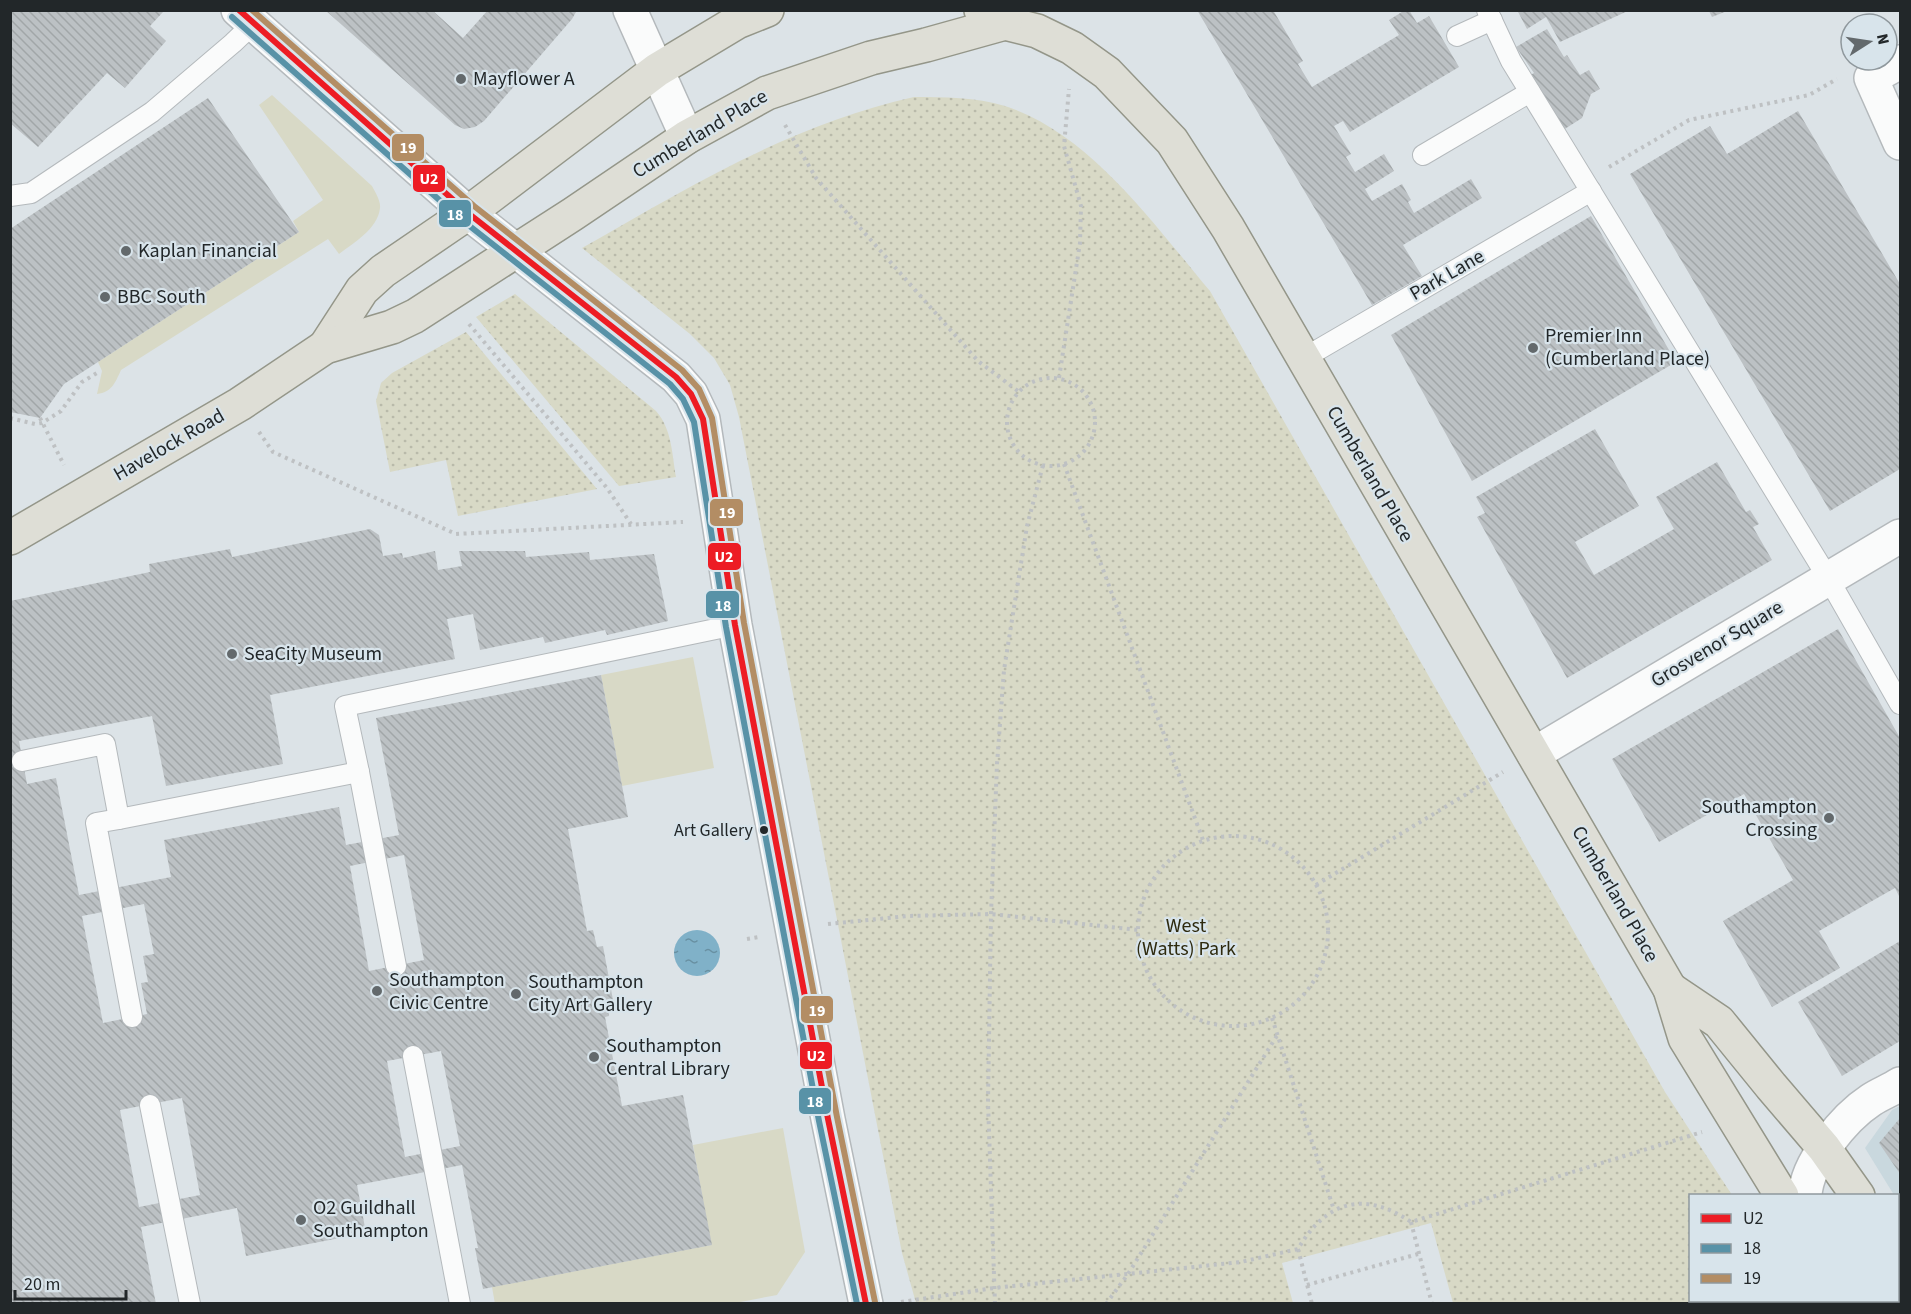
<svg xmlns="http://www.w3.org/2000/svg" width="1911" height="1314" font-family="'Source Sans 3',sans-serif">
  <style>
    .built { fill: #c9d8de }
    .grass { fill: #d8d9c6 }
    .park { fill: url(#park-dots) }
    .water { fill: url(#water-ripples) }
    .building { fill: url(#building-back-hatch); fill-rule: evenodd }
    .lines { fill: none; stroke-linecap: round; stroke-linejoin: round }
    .service-casing { stroke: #b4b9bc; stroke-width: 22 }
    .minor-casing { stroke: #b4b9bc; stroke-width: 36 }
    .tertiary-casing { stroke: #b4b9bc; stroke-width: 36 }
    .primary-casing { stroke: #949689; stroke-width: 36 }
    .path { stroke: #bec1c3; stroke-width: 4; stroke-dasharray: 3 4.5; stroke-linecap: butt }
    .service { stroke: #fafbfb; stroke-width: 20 }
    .minor { stroke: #fafbfb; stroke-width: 33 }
    .tertiary { stroke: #fafbfb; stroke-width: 33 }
    .primary { stroke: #deded6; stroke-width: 33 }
    .bus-1-casing { stroke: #d8e4eb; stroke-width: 10 }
    .bus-2-casing { stroke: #d8e4eb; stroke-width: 10 }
    .bus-3-casing { stroke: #d8e4eb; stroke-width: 10 }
    .bus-1 { stroke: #ed1c24; stroke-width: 6 }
    .bus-2 { stroke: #5892a7; stroke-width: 6 }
    .bus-3 { stroke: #b38d64; stroke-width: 6 }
    .poi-dot { fill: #63696c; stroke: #d8e4eb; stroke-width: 2 }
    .bus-dot { fill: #222729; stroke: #d8e4eb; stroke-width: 2 }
    .labels { text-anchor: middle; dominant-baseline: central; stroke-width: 4.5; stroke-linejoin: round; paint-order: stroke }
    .bus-label { font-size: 18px; fill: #222729; stroke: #d8e4eb; text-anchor: end }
    .poi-label { font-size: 20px; fill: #222729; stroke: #d8e4eb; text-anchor: start }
    .street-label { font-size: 20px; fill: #222729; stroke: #d8e4eb }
    .park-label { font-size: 20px; fill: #2e2a0e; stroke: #d8e4eb }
    .line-badge { stroke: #d8e4eb; stroke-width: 2 }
    .badge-label { font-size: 16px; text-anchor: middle; font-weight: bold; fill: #fff }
  </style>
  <defs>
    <pattern id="park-dots" width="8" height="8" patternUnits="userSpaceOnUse" patternTransform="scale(1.5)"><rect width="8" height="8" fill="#d8d9c6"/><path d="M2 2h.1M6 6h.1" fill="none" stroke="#b9baaa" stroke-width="1.8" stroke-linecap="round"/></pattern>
    <pattern id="water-ripples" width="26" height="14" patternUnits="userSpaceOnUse" patternTransform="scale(1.5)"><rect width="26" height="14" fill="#80b1c8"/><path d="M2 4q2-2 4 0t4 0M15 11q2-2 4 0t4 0" fill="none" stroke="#6890a2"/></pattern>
    <pattern id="building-back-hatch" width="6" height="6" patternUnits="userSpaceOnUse" patternTransform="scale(1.5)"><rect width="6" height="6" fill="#bcc1c4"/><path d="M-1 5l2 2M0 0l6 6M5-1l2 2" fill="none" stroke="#a1a6a8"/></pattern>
  </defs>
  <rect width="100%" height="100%" fill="#dce3e7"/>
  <polygon class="built" points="1900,1106 1900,1206 1898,1201 1898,1196 1894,1195 1865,1148 1892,1110"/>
  <g class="grass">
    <path d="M272 95 372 186C375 192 381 201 380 208 378 229 353 243 339 254L328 239 121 370C115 383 112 392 97 394L102 371 98 362 299 232 293 221 323 200 259 105Z"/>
    <polygon points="693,657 714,768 622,786 601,675"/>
    <polygon points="783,1128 805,1252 777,1295 730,1304 495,1304 492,1287 711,1245 693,1145"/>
  </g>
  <g class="park">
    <path d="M914 97C945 97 975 97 1005 106 1090 133 1155 226 1210 291L1665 1092 1732 1195 1690 1196V1300L1789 1301 1788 1303H1453L1431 1223 1282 1263 1293 1303H916L902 1253 739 417 730 385 714 358 690 334 582 248C689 187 792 124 914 97Z"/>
    <path d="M515 294 656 411C672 429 672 454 676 477L619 486 476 317Z"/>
    <polygon points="466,332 597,489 458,516 446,460 390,472 376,401 381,383 392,373"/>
  </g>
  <circle class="water" cx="697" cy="953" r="23"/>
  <g class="building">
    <polygon points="10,10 162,10 163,12 150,26 166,41 125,88 107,73 38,147 10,123"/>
    <polygon points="325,10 432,10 463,38 488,10 576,10 576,12 572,19 484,121 475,127 464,129 455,125"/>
    <polygon points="1197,10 1273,10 1303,61 1298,64 1312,87 1399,35 1389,20 1405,10 1409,10 1417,23 1429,16 1459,67 1350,132 1343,121 1334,126 1351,154 1346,157 1355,172 1384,154 1394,171 1365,189 1372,201 1402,184 1411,200 1408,202 1414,213 1471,179 1482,198 1403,245 1422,276 1372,305"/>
    <polygon points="1517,10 1630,10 1560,42 1546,17 1527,29"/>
    <polygon points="1709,11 1727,11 1712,17"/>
    <polygon points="1547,29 1564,57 1567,55 1580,75 1589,70 1600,89 1591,94 1582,118 1560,132 1527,77 1534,73 1516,47"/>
    <polygon points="208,98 299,232 64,384 40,418 10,412 10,229"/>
    <polygon points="1798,111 1900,284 1900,469 1830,511 1630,174 1710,126 1727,154"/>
    <polygon points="1591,216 1676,362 1472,481 1391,335"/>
    <polygon points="1595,429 1639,506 1575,542 1594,575 1674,529 1656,497 1717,462 1746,512 1750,510 1759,524 1753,527 1772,560 1567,678 1477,517 1485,513 1476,497"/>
    <path d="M370 529 379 535 383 556 402 553 403 558 435 551 438 570 462 566 459 551H525L526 557 589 552 590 560 654 554 668 621 607 635 605 630 545 643 543 637 480 650 473 614 447 619 455 659 270 695 283 764 166 786 152 716 19 741 27 784 56 778 79 895 171 877 164 840 339 807 346 845 399 835 376 718 601 675 628 817 568 829 587 931 593 930 597 947 603 946 613 1000 607 1001 609 1016 605 1017 622 1106 683 1095 712 1245 483 1289 475 1248H478L462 1165 357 1185 366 1233 246 1256 237 1208 141 1227 156 1304H10V601L150 572 149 564 230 549 232 557ZM404 855 424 960 369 971 350 866ZM144 904 154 954 143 956 148 982 141 983 147 1014 103 1023 82 916ZM441 1051 460 1146 405 1157 387 1061ZM182 1098 200 1195 139 1207 120 1110Z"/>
    <polygon points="1838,629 1900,738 1900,898 1895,888 1819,931 1840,968 1772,1007 1723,921 1793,880 1744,794 1659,842 1612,759"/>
    <polygon points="1900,941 1900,1041 1842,1076 1798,1002"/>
    <polygon points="1900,1118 1900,1174 1879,1143"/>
  </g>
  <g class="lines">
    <g class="service-casing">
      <g id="service">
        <polyline points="1487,10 1511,61 1828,578 1900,704"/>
        <polyline points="1457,36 1492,20"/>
        <polyline points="1423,155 1530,92"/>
        <polyline points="10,196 31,193 152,112 233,43 253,24"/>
        <polyline points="1304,358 1591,191"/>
        <polyline points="22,761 105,744 119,819 359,772 345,706 735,625"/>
        <polyline points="359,772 396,966"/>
        <polyline points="119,819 96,823 132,1017"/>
        <polyline points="413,1056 460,1304"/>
        <polyline points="150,1105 190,1304"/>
      </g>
    </g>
    <g class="minor-casing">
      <g id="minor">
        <polyline points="238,10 468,213 676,377 691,394 703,419 735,625 828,1119 866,1304"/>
        <polyline points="1900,62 1871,78 1900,143"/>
        <polyline points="1534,754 1900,536"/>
        <path d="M1805 1196C1806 1163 1845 1117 1871 1100 1880 1094 1891 1090 1900 1084"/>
      </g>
    </g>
    <g class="tertiary-casing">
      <polyline id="tertiary" points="630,10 687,137"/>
    </g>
    <g class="primary-casing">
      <g id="primary">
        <polyline points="981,10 1005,23 1037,31 1072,48 1107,73 1172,141 1228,228 1670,989 1685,1038 1782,1196"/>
        <polyline points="325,347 362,290 383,271 468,213 657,70 737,22 767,10"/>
        <polyline points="10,538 240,404 325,347 392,327 415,316 573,214 687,137 767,93 871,58 926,45 1005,23"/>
        <polyline points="1670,989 1719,1022 1771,1086 1824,1148 1858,1196"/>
        <polyline points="1898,1252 1900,1257"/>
        <polyline points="1847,1300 1849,1304"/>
      </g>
    </g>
    <g class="path">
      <polyline points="785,125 816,178 978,361 1018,391"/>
      <polyline points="1609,167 1689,120 1809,95 1837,79"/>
      <polyline points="469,324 607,488 631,524"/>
      <polyline points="1059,378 1080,243 1081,206 1064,146 1069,89"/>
      <circle cx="1051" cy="422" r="44"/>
      <polyline points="10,418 35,424 42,423 61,411 82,382 97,373"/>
      <polyline points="40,418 64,465"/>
      <polyline points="259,432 273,452 456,534 683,522"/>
      <polyline points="1064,464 1203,840"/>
      <circle cx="1233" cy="931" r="95"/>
      <polyline points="1316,885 1503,772"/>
      <polyline points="828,924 907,916 991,914 1138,930"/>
      <polyline points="747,939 759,937"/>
      <polyline points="1272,1018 1334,1210"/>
      <polyline points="1411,1222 1432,1304"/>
      <polyline points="1298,1249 1312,1304"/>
      <polyline points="1307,1285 1418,1254"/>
      <path d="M901 1302 994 1288 1241 1262 1298 1249C1326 1201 1364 1190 1411 1222L1702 1132"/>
      <polyline points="995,1304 988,1102 991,914 997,764 1004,670 1027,526 1043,465"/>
      <polyline points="1106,1304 1128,1274 1278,1034"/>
    </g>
    <use href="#service" class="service"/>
    <use href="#minor" class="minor"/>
    <use href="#tertiary" class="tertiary"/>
    <use href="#primary" class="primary"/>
    <g class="bus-1-casing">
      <polyline id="bus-1" points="239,10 468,213 676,377 691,394 703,419 735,625 828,1119 866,1304"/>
    </g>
    <g class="bus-2-casing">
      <polyline id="bus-2" points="232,17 462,220 670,384 683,399 694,422 726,627 819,1121 857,1304"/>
    </g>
    <g class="bus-3-casing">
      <polyline id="bus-3" points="252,10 474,206 682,370 699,389 712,418 744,623 837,1117 875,1302"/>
    </g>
    <use href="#bus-1" class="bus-1"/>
    <use href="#bus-2" class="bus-2"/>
    <use href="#bus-3" class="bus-3"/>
  </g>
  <g class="poi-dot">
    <circle cx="461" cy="79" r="6"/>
    <circle cx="126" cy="251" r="6"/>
    <circle cx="105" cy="297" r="6"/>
    <circle cx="1533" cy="348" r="6"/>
    <circle cx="232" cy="654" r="6"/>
    <circle cx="1829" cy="818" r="6"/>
    <circle cx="377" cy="991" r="6"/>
    <circle cx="516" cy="994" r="6"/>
    <circle cx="594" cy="1057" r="6"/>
    <circle cx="301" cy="1220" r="6"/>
  </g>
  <circle class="bus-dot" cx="764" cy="830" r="5"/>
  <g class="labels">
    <g class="bus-label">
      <text x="753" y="830">Art Gallery</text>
    </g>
    <g class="poi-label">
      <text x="473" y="79">Mayflower A</text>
      <text x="138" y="251">Kaplan Financial</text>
      <text x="117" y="297">BBC South</text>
      <text x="1545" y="336">Premier Inn<tspan x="1545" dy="23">(Cumberland Place)</tspan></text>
      <text x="244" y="654">SeaCity Museum</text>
      <text x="1817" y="807" text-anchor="end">Southampton<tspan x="1817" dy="23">Crossing</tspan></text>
      <text x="389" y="980">Southampton<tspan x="389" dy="23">Civic Centre</tspan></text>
      <text x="528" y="982">Southampton<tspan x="528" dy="23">City Art Gallery</tspan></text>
      <text x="606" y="1046">Southampton<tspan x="606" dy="23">Central Library</tspan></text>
      <text x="313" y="1208">O2 Guildhall<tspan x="313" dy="23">Southampton</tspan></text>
    </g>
    <g class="street-label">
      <text transform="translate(700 134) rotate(-31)">Cumberland Place</text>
      <text transform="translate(1447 275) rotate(-30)">Park Lane</text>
      <text transform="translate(169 445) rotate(-30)">Havelock Road</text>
      <text transform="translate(1370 474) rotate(60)">Cumberland Place</text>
      <text transform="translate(1717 644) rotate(-31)">Grosvenor Square</text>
      <text transform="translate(1615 894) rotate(60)">Cumberland Place</text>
    </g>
    <g class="park-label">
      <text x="1186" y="926">West<tspan x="1186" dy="23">(Watts) Park</tspan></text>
    </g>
  </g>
  <g class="line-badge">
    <rect x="391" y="133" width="34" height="29" rx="6" fill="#b38d64"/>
    <rect x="412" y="164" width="34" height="29" rx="6" fill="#ed1c24"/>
    <rect x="438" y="199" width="34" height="29" rx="6" fill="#5892a7"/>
    <rect x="709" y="498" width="35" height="29" rx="6" fill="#b38d64"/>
    <rect x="707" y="542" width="35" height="29" rx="6" fill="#ed1c24"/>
    <rect x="705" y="590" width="35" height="29" rx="6" fill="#5892a7"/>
    <rect x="800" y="995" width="34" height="29" rx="6" fill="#b38d64"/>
    <rect x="799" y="1041" width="34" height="29" rx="6" fill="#ed1c24"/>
    <rect x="798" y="1087" width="34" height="28" rx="6" fill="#5892a7"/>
  </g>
  <g class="badge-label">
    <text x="408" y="153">19</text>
    <text x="429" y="184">U2</text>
    <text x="455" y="220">18</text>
    <text x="727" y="518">19</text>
    <text x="724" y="562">U2</text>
    <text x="723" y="611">18</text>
    <text x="817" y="1016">19</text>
    <text x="816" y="1061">U2</text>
    <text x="815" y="1107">18</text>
  </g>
  <rect width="1911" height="1314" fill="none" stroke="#222729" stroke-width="24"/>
  <rect x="1689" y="1194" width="210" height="108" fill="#d8e4eb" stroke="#8f989d" stroke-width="1.5"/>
  <rect x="1701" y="1214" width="30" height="9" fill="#ed1c24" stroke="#8f989d" stroke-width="1.5"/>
  <text x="1743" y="1224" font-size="18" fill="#222729">U2</text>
  <rect x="1701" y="1244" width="30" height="9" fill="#5892a7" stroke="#8f989d" stroke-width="1.5"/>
  <text x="1743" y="1254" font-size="18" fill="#222729">18</text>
  <rect x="1701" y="1274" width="30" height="9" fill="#b38d64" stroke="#8f989d" stroke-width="1.5"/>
  <text x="1743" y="1284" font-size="18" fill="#222729">19</text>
  <g transform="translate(1869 42) rotate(78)"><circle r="28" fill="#d8e4eb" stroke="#8f989d" stroke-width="1.5"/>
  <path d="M0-4.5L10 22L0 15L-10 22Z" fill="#63696c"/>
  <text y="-9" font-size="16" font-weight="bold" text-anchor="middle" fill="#222729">N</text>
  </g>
  <path d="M15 1290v9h111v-9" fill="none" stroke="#222729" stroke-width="3"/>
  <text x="24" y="1290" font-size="18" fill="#222729" stroke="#d8e4eb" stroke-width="4.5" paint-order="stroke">20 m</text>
</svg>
